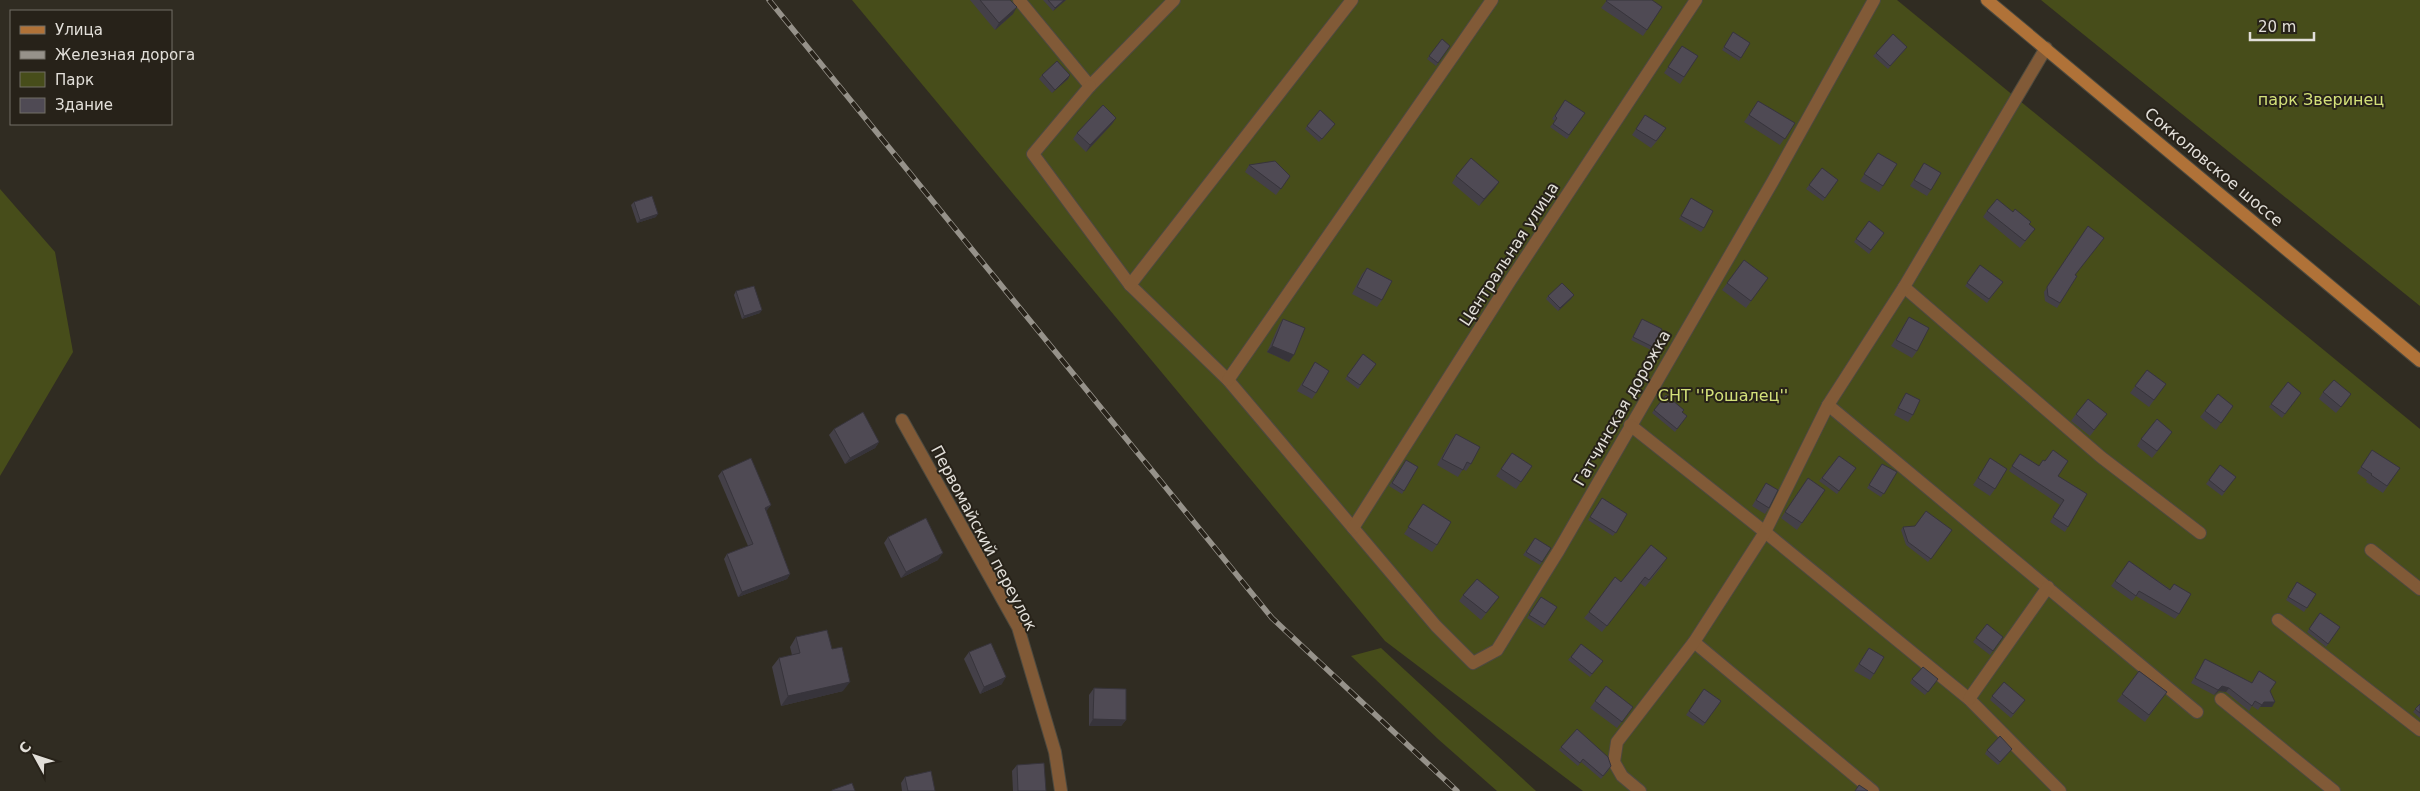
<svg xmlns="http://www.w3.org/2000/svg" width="2420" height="791" font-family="'DejaVu Sans',sans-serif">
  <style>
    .green { fill: #474d1a }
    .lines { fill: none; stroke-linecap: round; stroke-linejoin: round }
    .minor-casing { stroke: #4c493f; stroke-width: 14 }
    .secondary-casing { stroke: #4c493f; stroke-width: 14 }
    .minor { stroke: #815a37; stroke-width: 12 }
    .secondary { stroke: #b07238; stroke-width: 12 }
    .rail-casing { stroke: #96928a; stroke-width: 5.5 }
    .rail { stroke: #272219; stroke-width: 4; stroke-dasharray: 11; stroke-linecap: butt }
    .wall { fill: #444048 }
    .shaded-wall { fill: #37343b }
    .building { fill: #4f4a54; stroke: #37343b }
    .labels { text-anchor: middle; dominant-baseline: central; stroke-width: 4; stroke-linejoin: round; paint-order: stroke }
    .park-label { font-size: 16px; fill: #d3e079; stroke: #272219 }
    .street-label { font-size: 16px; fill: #e2dfd9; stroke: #272219 }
  </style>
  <rect width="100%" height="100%" fill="#302c22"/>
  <g class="green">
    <polygon points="852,0 1897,0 2420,429 2420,791 1583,791 1385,641"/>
    <polygon points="2041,0 2420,0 2420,306 2078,30"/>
    <polygon points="0,189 55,252 73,352 0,476"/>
    <polygon points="1381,648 1536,791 1497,791 1438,739 1351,656"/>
  </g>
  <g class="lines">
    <g class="minor-casing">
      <g id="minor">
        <polyline points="1019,0 1090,86 1174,0"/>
        <polyline points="1090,86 1033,154 1130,285 1228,380 1436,626 1473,663 1497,650 1559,550 1773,181 1874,0"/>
        <polyline points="1130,285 1352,0"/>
        <polyline points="1904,287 2101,457 2200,533"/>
        <polyline points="1228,380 1492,0"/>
        <polyline points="1828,405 2197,712"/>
        <polyline points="902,420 1018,627 1055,752 1061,791"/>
        <polyline points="1630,425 1765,532 1969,699 2060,791"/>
        <polyline points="1353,528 1510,281 1696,0"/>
        <polyline points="2371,550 2420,589"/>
        <polyline points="2278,620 2420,730"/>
        <polyline points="1694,642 1873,791"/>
        <polyline points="1969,699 2048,587"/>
        <polyline points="2221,699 2334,791"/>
        <polyline points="1640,791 1622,776 1614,762 1617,742 1694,642 1765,532 1828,405 1904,287 2046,48"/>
      </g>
    </g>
    <g class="secondary-casing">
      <polyline id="secondary" points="1987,0 2420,361"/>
    </g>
    <use href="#minor" class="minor"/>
    <use href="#secondary" class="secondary"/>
    <g class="rail-casing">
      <polyline id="rail" points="769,0 1272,618 1457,791"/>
    </g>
    <use href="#rail" class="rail"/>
  </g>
  <g class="wall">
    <polygon points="970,0 1010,0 1013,14 995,30"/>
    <polygon points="1043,0 1066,0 1053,11"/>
    <polygon points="1607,0 1662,7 1643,36 1601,8"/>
    <polygon points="1733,32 1750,43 1739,61 1722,50"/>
    <polygon points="1442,39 1450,46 1436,66 1427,59"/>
    <polygon points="1682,46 1698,56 1680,84 1664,73"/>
    <polygon points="1905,50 1888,69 1873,56 1876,53"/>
    <polygon points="1042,75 1070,75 1068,79 1052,93 1039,79"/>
    <polygon points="1565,100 1585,113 1567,139 1550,127 1555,121 1552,119"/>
    <polygon points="1758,101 1795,123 1780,145 1744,122"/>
    <polygon points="1645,115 1662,135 1651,148 1632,135"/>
    <polygon points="1116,118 1112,124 1086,152 1073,139 1077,133"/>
    <polygon points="1335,124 1319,142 1305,129 1307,126"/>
    <polygon points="1878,153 1883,186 1879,192 1860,181"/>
    <polygon points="1924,163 1931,190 1927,196 1910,186"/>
    <polygon points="1249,165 1290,176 1276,195 1245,172"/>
    <polygon points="1822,168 1838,180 1823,201 1806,189"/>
    <polygon points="1456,176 1499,182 1479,206 1452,183"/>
    <polygon points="1691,198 1704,228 1701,232 1679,219"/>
    <polygon points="634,202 656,217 637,223 631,205"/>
    <polygon points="1987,211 2029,224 2030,236 2020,248 1983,217"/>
    <polygon points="1869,221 1884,233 1869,254 1854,242"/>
    <polygon points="2088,226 2075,275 2077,276 2057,308 2045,301 2044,292"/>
    <polygon points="1744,260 1768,278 1746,308 1722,290"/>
    <polygon points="1980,265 2003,282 1987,303 1965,286"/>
    <polygon points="1367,268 1382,300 1377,307 1352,294 1362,274"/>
    <polygon points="736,291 760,313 742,319 734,295"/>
    <polygon points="1548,296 1571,299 1558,311 1546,299"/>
    <polygon points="1909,317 1917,351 1912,358 1891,346"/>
    <polygon points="1283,319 1289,362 1267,352 1279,325"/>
    <polygon points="1642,319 1653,347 1651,350 1631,340"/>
    <polygon points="1363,354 1376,364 1358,389 1345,379"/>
    <polygon points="1315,362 1316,393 1312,399 1297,391"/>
    <polygon points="2147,370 2166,384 2149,407 2130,393"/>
    <polygon points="2288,382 2301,393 2282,418 2269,407"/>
    <polygon points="2323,392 2347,400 2336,413 2319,399"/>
    <polygon points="1906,393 1913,415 1908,422 1894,415 1902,399"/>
    <polygon points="2218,394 2233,406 2216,430 2200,417"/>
    <polygon points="1654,410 1682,412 1687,416 1675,432 1652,413"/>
    <polygon points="2076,414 2107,414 2090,436 2071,421"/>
    <polygon points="834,429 879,442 875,448 845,464 829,435"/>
    <polygon points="1456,434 1471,464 1466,471 1463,469 1458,477 1437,465 1451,440"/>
    <polygon points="2168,438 2152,458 2137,446 2141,439"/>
    <polygon points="2372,450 2400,468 2383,493 2366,482 2367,480 2357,473"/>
    <polygon points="1512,453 1532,466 1516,489 1496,476"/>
    <polygon points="2020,454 2087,494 2065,532 2050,522 2060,505 2009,471"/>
    <polygon points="1839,456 1856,468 1837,494 1819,481"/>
    <polygon points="1406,460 1418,467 1402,494 1389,486"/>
    <polygon points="1882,464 1897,472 1881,497 1867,488"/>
    <polygon points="1986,465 1995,489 1990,496 1973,485"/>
    <polygon points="2220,465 2236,477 2222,496 2206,484"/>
    <polygon points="722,471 771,505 766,511 790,574 787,579 738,597 724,559 727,554 748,546 718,476"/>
    <polygon points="1808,478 1825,490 1797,530 1781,518"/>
    <polygon points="1766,483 1769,508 1765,514 1752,506"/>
    <polygon points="1602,498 1627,514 1613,536 1588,520"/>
    <polygon points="1419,511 1437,545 1432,552 1404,534"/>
    <polygon points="1903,527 1952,530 1928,562 1906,545 1901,530"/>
    <polygon points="888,537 938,560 901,578 884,543"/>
    <polygon points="1535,538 1551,548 1540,565 1523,555"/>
    <polygon points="2129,561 2170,589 2174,584 2179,614 2175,619 2136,596 2132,601 2111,586"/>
    <polygon points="1663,565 1645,587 1640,583 1602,632 1584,618 1589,612 1621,582"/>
    <polygon points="2297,582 2316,594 2304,612 2286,600"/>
    <polygon points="1463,595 1499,597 1481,620 1459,601"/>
    <polygon points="1541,597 1557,607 1543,628 1527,618"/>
    <polygon points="2320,613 2340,627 2326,647 2307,632"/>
    <polygon points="1987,624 2003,637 1990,655 1973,642"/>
    <polygon points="796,637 843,691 781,706 772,667 779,658 792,655 790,647"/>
    <polygon points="1581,644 1603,661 1590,677 1568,660"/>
    <polygon points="1869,648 1874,674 1870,680 1854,671"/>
    <polygon points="969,652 1002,684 980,694 964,659"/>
    <polygon points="2205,659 2252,683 2259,671 2270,691 2272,707 2260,707 2258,710 2252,706 2249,711 2226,692 2219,691 2214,695 2191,683"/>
    <polygon points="2139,671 2167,692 2145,722 2117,701"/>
    <polygon points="1912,679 1936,682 1925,695 1910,683"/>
    <polygon points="1606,686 1633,707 1617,728 1590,708"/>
    <polygon points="1094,688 1126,720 1121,726 1089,726 1089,695"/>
    <polygon points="1704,689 1721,701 1703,726 1686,715"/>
    <polygon points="1992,696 2023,703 2011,718 1990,700"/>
    <polygon points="2420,704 2420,718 2413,712"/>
    <polygon points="1561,747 1609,770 1601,779 1581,762 1578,766 1559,750"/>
    <polygon points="2012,749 1998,765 1985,754 1987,750"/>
    <polygon points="1017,765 1046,791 1013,791 1012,771"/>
    <polygon points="905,777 935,791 902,791 901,783"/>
  </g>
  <g class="shaded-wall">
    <polygon points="1064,0 1066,0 1053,11 1055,8"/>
    <polygon points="1017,7 1013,14 995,30 999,23"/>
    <polygon points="1070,75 1068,79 1052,93"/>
    <polygon points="1116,118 1112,124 1086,152 1090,145"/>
    <polygon points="1499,182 1495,188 1479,206 1484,199"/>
    <polygon points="658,214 656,217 637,223 640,220"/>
    <polygon points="1574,295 1571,299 1558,311 1560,308"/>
    <polygon points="762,310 760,313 742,319 744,316"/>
    <polygon points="1272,346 1294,355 1289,362 1267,352"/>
    <polygon points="879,442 875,448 845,464 850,458"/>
    <polygon points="771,505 767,510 762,513 765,508"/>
    <polygon points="943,553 938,560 901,578 906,572"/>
    <polygon points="790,574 787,579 738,597 742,592"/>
    <polygon points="1006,677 1002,684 980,694 984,687"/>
    <polygon points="850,682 843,691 781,706 788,696"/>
    <polygon points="2222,686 2229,688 2226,692 2219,691 2214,695 2218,690"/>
    <polygon points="2264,702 2275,702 2272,707 2260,707"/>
    <polygon points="1093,719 1126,720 1121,726 1089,726"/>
  </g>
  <g class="building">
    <polygon points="980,0 1010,0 1017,7 999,23"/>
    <polygon points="1048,0 1064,0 1055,8"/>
    <polygon points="1607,0 1652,0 1662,7 1647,30 1606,1"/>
    <polygon points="1733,32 1750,43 1741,58 1724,47"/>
    <polygon points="1893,34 1907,47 1890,66 1876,53"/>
    <polygon points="1442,39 1450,46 1438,63 1429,56"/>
    <polygon points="1682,46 1698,56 1684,77 1668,67"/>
    <polygon points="1057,61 1070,75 1055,90 1042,75"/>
    <polygon points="1565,100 1585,113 1569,135 1553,124 1557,118 1555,116"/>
    <polygon points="1758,101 1795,123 1785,139 1749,115"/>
    <polygon points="1103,105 1116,118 1090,145 1077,133"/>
    <polygon points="1320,110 1335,124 1322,139 1307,126"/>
    <polygon points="1645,115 1666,128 1656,141 1636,129"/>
    <polygon points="1878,153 1897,164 1883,186 1864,174"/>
    <polygon points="1471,158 1499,182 1484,199 1456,176"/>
    <polygon points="1275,161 1290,176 1281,189 1249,165"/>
    <polygon points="1924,163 1941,173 1931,190 1914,180"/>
    <polygon points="1822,168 1838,180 1825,198 1809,185"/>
    <polygon points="652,196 658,214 640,220 634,202"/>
    <polygon points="1691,198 1713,211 1704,228 1681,216"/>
    <polygon points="1997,199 2013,212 2015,209 2031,222 2029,224 2035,229 2025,241 1987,211"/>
    <polygon points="1869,221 1884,233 1871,250 1856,239"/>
    <polygon points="2088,226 2104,238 2075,275 2077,276 2060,303 2048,296 2047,287"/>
    <polygon points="1744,260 1768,278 1751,301 1727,283"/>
    <polygon points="1980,265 2003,282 1989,299 1967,283"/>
    <polygon points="1367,268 1392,281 1382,300 1357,287"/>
    <polygon points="1562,283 1574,295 1560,308 1548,296"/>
    <polygon points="754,286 762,310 744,316 736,291"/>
    <polygon points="1909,317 1929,328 1917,351 1896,340"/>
    <polygon points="1283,319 1305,328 1294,355 1272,346"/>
    <polygon points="1642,319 1662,329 1653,347 1633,337"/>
    <polygon points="1363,354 1376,364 1360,385 1347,376"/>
    <polygon points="1315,362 1329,371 1316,393 1302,385"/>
    <polygon points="2147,370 2166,384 2154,400 2135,386"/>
    <polygon points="2334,380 2351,394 2341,407 2323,392"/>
    <polygon points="2288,382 2301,393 2285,414 2271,404"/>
    <polygon points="1906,393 1920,400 1913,415 1898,408"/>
    <polygon points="2218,394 2233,406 2221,423 2205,411"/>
    <polygon points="1666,395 1684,410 1682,412 1687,416 1677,429 1654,410"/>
    <polygon points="2088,399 2107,414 2094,430 2076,414"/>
    <polygon points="863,412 879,442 850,458 834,429"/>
    <polygon points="2157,419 2172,432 2157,451 2141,439"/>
    <polygon points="1456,434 1480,447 1471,464 1467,462 1463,470 1442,459"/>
    <polygon points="2053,450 2068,461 2058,476 2087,494 2068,527 2053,517 2064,500 2012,466 2020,454 2039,466 2043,460 2045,461"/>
    <polygon points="2372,450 2400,468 2387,486 2371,475 2372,474 2361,467"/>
    <polygon points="1512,453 1532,466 1521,482 1501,469"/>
    <polygon points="1839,456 1856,468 1839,491 1822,478"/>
    <polygon points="751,458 771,505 765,508 790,574 742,592 727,554 753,544 722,471"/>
    <polygon points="1990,458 2007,469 1995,489 1978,478"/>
    <polygon points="1406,460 1418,467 1404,491 1392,483"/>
    <polygon points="1882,464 1897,472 1884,494 1869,485"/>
    <polygon points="2220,465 2236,477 2224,492 2209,480"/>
    <polygon points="1808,478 1825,490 1802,523 1785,512"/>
    <polygon points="1766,483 1778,490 1769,508 1756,500"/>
    <polygon points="1602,498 1627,514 1616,533 1590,517"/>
    <polygon points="1423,504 1451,522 1437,545 1408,527"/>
    <polygon points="1926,511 1952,530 1931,559 1908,542 1903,527 1915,526"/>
    <polygon points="926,518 943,553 906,572 888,537"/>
    <polygon points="1535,538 1551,548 1542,562 1526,552"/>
    <polygon points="1651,545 1667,558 1649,580 1645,577 1607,626 1589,612 1615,577 1621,582"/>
    <polygon points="2129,561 2170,590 2174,584 2191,594 2179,614 2139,591 2136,596 2115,581"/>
    <polygon points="1477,579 1499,597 1486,613 1463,595"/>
    <polygon points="2297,582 2316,594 2307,608 2288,597"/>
    <polygon points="1541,597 1557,607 1545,625 1529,615"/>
    <polygon points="2320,613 2340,627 2328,644 2309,629"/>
    <polygon points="1987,624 2003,637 1993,651 1976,638"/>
    <polygon points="827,630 832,649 842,647 850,682 788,696 779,658 800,653 796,637"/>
    <polygon points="991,643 1006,677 984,687 969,652"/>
    <polygon points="1581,644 1603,661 1592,674 1571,657"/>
    <polygon points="1869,648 1884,657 1874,674 1859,664"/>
    <polygon points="2205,659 2252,683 2259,671 2276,682 2270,691 2275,702 2264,702 2262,705 2255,701 2252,706 2229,688 2222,686 2218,690 2195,678"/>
    <polygon points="1923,667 1938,679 1928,692 1912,679"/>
    <polygon points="2139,671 2167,692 2149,715 2122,694"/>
    <polygon points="2004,682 2025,700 2013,714 1992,696"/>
    <polygon points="1606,686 1633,707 1622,722 1595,701"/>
    <polygon points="1094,688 1126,689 1126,720 1093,719"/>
    <polygon points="1704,689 1721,701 1705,723 1689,711"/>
    <polygon points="2420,704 2420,713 2415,709"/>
    <polygon points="1577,729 1608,757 1611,766 1603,776 1583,759 1580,763 1561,747"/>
    <polygon points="2000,736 2012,749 2000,762 1987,750"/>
    <polygon points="1044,763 1046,791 1018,791 1017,765"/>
    <polygon points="931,771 935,791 908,791 905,777"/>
    <polygon points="852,783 855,791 832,791 832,790"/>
    <polygon points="1859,785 1868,791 1855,791"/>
  </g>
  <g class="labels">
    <g class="park-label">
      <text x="2321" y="99">парк Зверинец</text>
      <text x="1723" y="395">СНТ ''Рошалец''</text>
    </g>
    <g class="street-label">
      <text transform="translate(2214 167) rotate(40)">Сокколовское шоссе</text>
      <text transform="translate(1509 254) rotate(-57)">Центральная улица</text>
      <text transform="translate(1622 408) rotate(-60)">Гатчинская дорожка</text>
      <text transform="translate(984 538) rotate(62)">Первомайский переулок</text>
    </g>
  </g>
  <rect x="10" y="10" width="162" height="115" fill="#272219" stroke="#726e66"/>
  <rect x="20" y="26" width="25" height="8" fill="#b07238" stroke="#726e66"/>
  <text x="55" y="35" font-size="15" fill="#e2dfd9">Улица</text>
  <rect x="20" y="51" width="25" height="8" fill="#96928a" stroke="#726e66"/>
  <text x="55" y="60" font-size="15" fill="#e2dfd9">Железная дорога</text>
  <rect x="20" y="72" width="25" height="15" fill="#474d1a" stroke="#726e66"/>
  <text x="55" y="85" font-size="15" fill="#e2dfd9">Парк</text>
  <rect x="20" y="98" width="25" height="15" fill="#4f4a54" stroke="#726e66"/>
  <text x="55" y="110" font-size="15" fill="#e2dfd9">Здание</text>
  <g transform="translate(35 756) rotate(310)" stroke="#272219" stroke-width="4" paint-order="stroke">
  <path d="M0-4L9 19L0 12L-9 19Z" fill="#e2dfd9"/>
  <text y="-8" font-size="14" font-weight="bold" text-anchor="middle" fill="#e2dfd9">С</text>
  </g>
  <path d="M2250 32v8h64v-8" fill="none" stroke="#e2dfd9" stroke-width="2.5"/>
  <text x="2258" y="32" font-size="15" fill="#e2dfd9" stroke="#272219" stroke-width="4" paint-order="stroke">20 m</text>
</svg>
